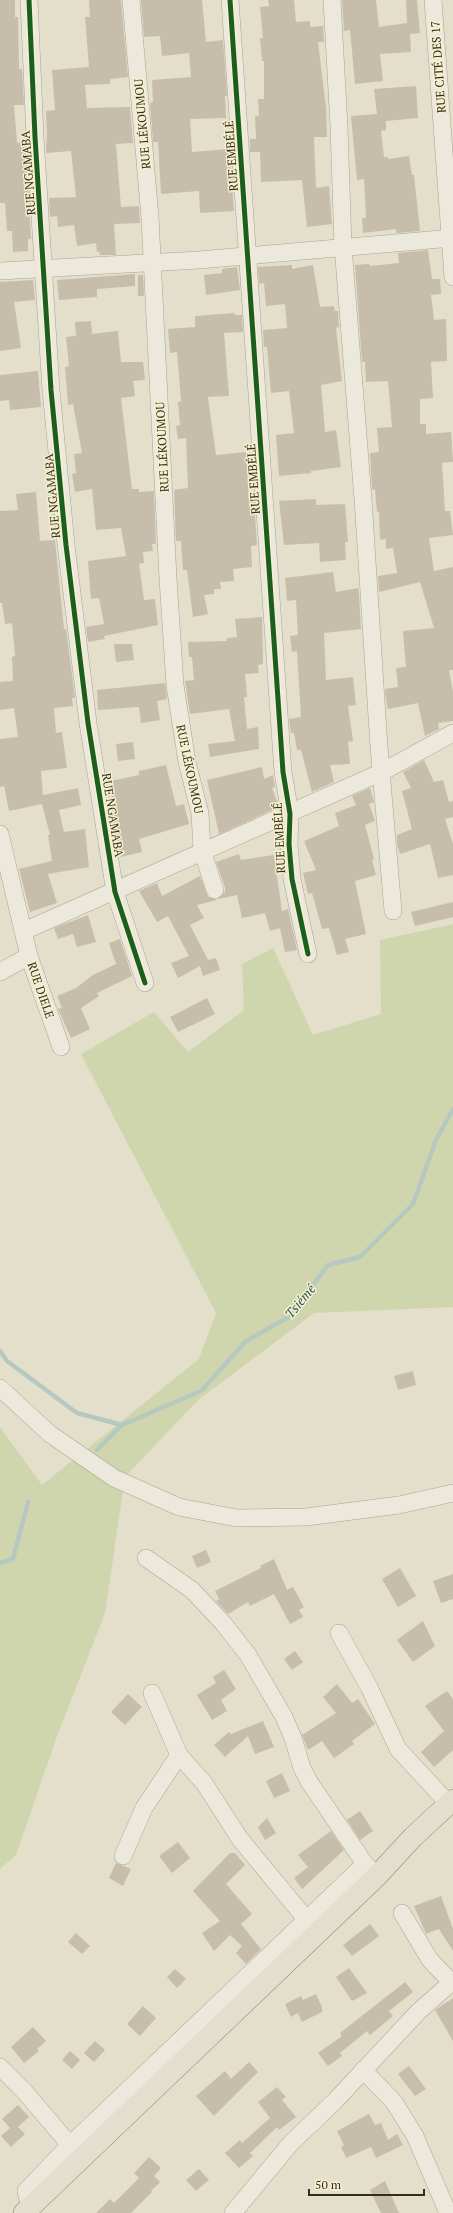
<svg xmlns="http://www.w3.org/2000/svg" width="453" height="2213" font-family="'PT Serif',serif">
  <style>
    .green { fill: #cfd5ac }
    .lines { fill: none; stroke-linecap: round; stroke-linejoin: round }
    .stream { stroke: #b6c9c0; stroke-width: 4.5 }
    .building { fill: #c7bdab }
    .minor-casing { stroke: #a9a394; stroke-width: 18 }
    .major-casing { stroke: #8e887a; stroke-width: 22 }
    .minor { stroke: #ece9dc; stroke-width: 17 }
    .major { stroke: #e3dfcd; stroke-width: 21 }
    .cycleway-casing { stroke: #f5f0cf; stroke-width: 8 }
    .cycleway { stroke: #1b5e20; stroke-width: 5 }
    .labels { text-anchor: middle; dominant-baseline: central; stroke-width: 3; stroke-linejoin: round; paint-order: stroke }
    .street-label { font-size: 12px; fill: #362c1c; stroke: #f5f0cf }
    .water-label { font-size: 13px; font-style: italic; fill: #2b5356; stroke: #f5f0cf }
  </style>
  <rect width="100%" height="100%" fill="#e4dfca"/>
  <polygon class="green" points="453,924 453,1307 314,1313 198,1400 125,1477 105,1613 56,1739 16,1855 0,1869 0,1427 42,1485 199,1359 216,1313 81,1054 154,1012 188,1052 244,1010 242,964 273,948 313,1035 381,1014 380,940"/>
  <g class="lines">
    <g class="stream">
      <polyline points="0,1351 7,1361 77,1413 122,1425"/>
      <polyline points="97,1450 122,1425 201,1391 246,1341 289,1317 328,1265 360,1257 413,1204 436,1140 453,1109"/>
      <polyline points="0,1563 13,1559 28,1502"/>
    </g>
  </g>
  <g class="building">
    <polygon points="0,0 15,0 15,17 18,17 19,69 22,69 24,105 14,105 17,143 25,142 31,239 28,239 28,251 13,252 12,231 7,231 5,203 0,203"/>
    <polygon points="89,0 121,0 128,77 110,79 110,84 85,85 87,108 130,107 133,143 116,144 121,207 139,206 140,223 114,224 116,255 100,255 99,251 97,252 96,243 77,246 74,225 58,227 57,216 50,217 49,198 76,197 71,151 46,153 47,133 46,111 55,110 52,70 89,67 85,17 90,17"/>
    <polygon points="141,0 202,0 206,42 223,40 227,96 225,96 226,118 190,119 192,152 229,149 234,211 200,213 199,191 161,194 158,142 153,142 150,103 153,102 152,80 191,77 189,53 162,56 160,36 144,37"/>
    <polygon points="268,0 294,0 296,22 310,21 310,27 323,26 324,42 318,42 326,108 327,137 314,137 316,188 329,186 332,224 307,227 302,180 261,182 260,152 250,152 250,139 256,139 255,116 259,116 258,99 264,99 264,61 262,61 260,38 263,38 260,7 269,6"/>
    <polygon points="342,0 376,0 379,27 407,23 406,0 417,0 420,33 410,34 411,52 380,54 383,81 355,84 350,30 344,31"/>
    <polygon points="416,86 418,118 386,121 386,130 381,131 384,157 388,157 388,159 409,156 412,175 414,175 420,231 396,233 396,229 363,233 362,218 366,218 364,179 357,180 351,116 377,114 374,89"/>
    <polygon points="428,250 432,279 440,279 441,294 431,295 434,320 446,319 447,361 431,362 433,398 420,399 420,424 426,424 426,434 451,432 453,462 442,463 445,511 450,511 453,535 429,538 434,571 453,567 453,670 449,670 453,692 453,721 438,723 439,729 425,736 418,703 388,709 386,698 385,689 398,687 396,668 406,667 403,631 434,628 420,582 379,592 378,576 397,573 393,548 386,549 386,539 380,540 379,512 377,512 375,489 372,490 370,453 379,452 377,428 392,427 388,381 366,382 365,362 362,362 355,265 369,264 370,266 399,263 398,253"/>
    <polygon points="292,265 292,269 313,265 320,307 334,306 335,311 338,311 339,327 336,328 342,381 321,385 325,432 336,430 341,467 311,471 311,473 279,476 276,435 294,433 289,391 271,393 267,347 264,347 263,330 287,328 285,304 266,306 264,283 259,284 258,267"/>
    <polygon points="237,267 240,290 206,295 204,275 222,273 222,269"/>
    <polygon points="135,274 135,286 97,289 97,297 59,300 57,280"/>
    <polygon points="138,275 143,275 144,296 138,296"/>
    <polygon points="33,280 35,300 14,302 21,348 0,351 0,282"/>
    <polygon points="235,313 235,315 242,315 243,332 224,333 229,396 208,397 216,455 246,452 249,502 254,501 257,545 251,546 252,567 233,569 234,581 220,582 221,589 214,589 214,594 204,595 208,614 193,617 187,570 183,570 181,541 176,541 174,490 188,488 186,438 178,439 176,426 180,425 178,402 181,401 177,352 170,353 168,329 195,327 195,316"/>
    <polygon points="91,321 92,334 118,331 121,362 143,362 145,380 133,381 135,396 121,398 132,489 139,489 139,492 154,491 156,544 152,544 153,551 143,552 144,563 139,564 144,600 155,599 158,625 104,636 105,639 88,642 86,627 104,624 99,598 91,599 88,561 126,556 121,528 96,530 92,489 75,492 72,474 76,473 74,454 82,453 73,404 68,405 65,367 69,366 66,337 76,336 75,322"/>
    <polygon points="38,371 41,407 10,410 9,400 0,401 0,375"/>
    <polygon points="36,492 40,541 55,540 64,629 66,629 75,698 72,698 73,706 54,708 56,733 62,732 67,768 41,771 43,795 78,788 81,805 59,810 64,832 85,829 89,867 48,874 57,903 30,912 19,869 52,861 48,835 50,835 42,804 9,811 4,786 0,787 0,739 18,737 14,708 0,710 0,682 13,681 12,657 15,656 12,623 5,624 2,603 0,603 0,511 18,510 16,494"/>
    <polygon points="316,499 316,505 345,504 348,542 345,542 346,560 320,562 319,543 284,545 279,501"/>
    <polygon points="333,572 336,592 358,588 359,593 361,629 324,633 326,680 353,677 356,705 348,706 353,741 348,742 350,764 330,765 334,782 312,792 301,750 297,750 294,733 291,733 289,719 301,717 297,651 292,652 290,636 298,635 296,600 287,601 285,578"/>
    <polygon points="262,617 263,664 258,665 259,673 245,674 247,697 244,697 247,729 258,727 259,749 210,757 208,744 235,741 229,709 190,714 185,681 194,680 192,657 189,657 188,642 227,641 227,638 237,637 235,619"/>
    <polygon points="114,644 132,644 134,660 116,662"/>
    <polygon points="165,683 167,699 157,701 160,720 141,723 139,707 98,710 97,690"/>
    <polygon points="133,742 135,759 118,761 116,744"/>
    <polygon points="424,760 434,782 443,780 449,802 453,801 453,817 445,819 453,844 453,875 438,878 430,844 400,854 397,844 397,835 412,829 402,791 411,788 403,772"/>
    <polygon points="166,765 176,806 184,804 189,824 139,839 142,852 120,857 113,814 111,781 139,775 139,771"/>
    <polygon points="262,767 264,779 273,775 275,787 272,788 279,807 219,834 207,780"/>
    <polygon points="370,788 374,802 369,804 375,821 365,825 374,859 372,860 376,875 355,881 366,934 345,939 349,952 337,955 329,928 322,929 312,893 308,894 303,873 316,870 304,841 339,826 335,813 356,805 352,796"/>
    <polygon points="239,854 241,860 274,855 282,911 288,909 297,950 285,952 280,928 270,931 265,913 242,918 237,895 218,899 225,892 225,887 216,862"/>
    <polygon points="200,876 208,897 217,900 197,905 204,918 190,925 208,960 216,958 220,970 203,976 200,966 178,978 171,963 189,956 168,916 157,922 139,891 157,883 162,896"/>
    <polygon points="453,902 453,917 415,926 411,912"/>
    <polygon points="88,915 96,942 77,947 73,934 58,939 54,928"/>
    <polygon points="120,939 132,976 97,993 99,996 81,1008 90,1029 71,1038 58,1009 62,1008 57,996 76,988 93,975 116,964 109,943"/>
    <polygon points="207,998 215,1014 178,1032 170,1017"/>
    <polygon points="413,1371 416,1385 398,1390 394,1376"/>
    <polygon points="206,1550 211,1562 197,1568 192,1556"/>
    <polygon points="274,1559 287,1590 293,1587 304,1607 299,1610 303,1617 290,1624 274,1594 250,1606 248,1602 228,1614 216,1601 219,1599 215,1591 261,1568 260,1566"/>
    <polygon points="400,1568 416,1596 398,1607 382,1579"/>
    <polygon points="453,1574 453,1599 441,1603 433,1581"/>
    <polygon points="423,1621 435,1646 413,1662 397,1640"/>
    <polygon points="295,1651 303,1662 292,1670 284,1659"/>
    <polygon points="224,1670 236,1689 221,1700 227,1711 212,1720 197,1695 216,1683 213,1677"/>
    <polygon points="337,1684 352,1703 358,1699 375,1724 352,1741 354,1744 334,1758 322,1741 308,1750 302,1735 336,1713 323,1697"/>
    <polygon points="447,1691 453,1699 453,1750 434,1767 421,1752 444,1731 425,1706"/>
    <polygon points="128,1694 142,1707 125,1725 111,1712"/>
    <polygon points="263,1721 274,1747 255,1754 248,1736 225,1757 214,1745 229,1732 231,1734"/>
    <polygon points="282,1773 290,1791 274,1798 266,1781"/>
    <polygon points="360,1811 373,1831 360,1840 347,1820"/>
    <polygon points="267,1818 276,1833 265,1840 258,1827"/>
    <polygon points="331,1831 344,1850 302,1889 294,1878 308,1867 298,1855"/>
    <polygon points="178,1842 190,1858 172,1873 159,1856"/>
    <polygon points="230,1853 235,1853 245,1865 226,1884 252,1914 241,1924 261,1949 246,1964 236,1953 242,1946 230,1935 214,1951 202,1933 220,1921 193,1891"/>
    <polygon points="116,1863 131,1869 123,1886 109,1878"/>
    <polygon points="441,1896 453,1929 453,1951 439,1929 426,1934 414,1906"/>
    <polygon points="370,1924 379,1936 352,1956 343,1945"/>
    <polygon points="76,1933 90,1946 82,1954 68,1942"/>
    <polygon points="349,1968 367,1993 352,2001 336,1977"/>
    <polygon points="175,1969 186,1979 177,1988 167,1977"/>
    <polygon points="405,1982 413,1992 389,2011 393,2016 370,2035 367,2031 340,2053 342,2056 328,2066 318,2053 342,2036 340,2033"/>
    <polygon points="316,1994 322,2007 322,2012 302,2022 298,2013 291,2017 285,2004 301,1996 303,2000"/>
    <polygon points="453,1998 453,2041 435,2010"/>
    <polygon points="143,2006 156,2018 140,2036 127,2024"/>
    <polygon points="33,2027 46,2041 37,2049 39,2051 24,2063 11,2047"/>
    <polygon points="95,2041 105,2050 94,2062 84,2053"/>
    <polygon points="70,2051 80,2060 72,2069 62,2060"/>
    <polygon points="249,2062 258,2072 214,2116 196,2096 225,2071 231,2079"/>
    <polygon points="409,2066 426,2089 415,2096 398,2074"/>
    <polygon points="277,2087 286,2097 282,2100 296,2117 279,2130 277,2127 250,2153 253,2156 239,2168 225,2153 240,2140 242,2143 270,2118 258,2102"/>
    <polygon points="18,2105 29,2117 18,2127 25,2134 11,2147 1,2136 10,2128 2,2119"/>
    <polygon points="369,2114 375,2125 381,2123 388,2140 397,2134 403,2145 376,2158 371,2147 346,2158 341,2147 344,2145 337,2131"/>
    <polygon points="149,2157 161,2168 154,2176 160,2182 151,2191 152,2192 131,2213 96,2213 110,2199 114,2203 139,2178 134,2173"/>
    <polygon points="199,2169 209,2180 196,2191 186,2180"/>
    <polygon points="385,2181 399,2213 381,2213 370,2190"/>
  </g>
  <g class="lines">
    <g class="minor-casing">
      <g id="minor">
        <polyline points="29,0 35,137 51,390 66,545 88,723 115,892 145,983"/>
        <polyline points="131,0 150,217 168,579 175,685 187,762 200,813 202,850 215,890"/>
        <polyline points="230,0 283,772 290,814 289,844 292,879 308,954"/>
        <polyline points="332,0 339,127 343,246 363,499 379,747 393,911"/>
        <polyline points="433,0 453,277"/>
        <polyline points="0,271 199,260 453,238"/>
        <polyline points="0,834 29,956 61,1047"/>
        <polyline points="24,931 382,772 453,733"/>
        <polyline points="0,972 29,956"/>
        <polyline points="0,1388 50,1434 114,1478 179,1507 237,1518 306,1517 399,1505 453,1493"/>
        <polyline points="146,1558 192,1590 223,1623 248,1655 284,1717 293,1738 302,1768 310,1783 365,1864 373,1872"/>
        <polyline points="339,1633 369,1687 398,1749 448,1803"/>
        <polyline points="152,1693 179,1755 204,1783 240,1839 306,1919"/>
        <polyline points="123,1856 144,1808 179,1755"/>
        <polyline points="402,1913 430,1960 451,1982"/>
        <polyline points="0,2067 24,2091 70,2145"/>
        <polyline points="363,2070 394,2102 415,2136 448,2213"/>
        <polyline points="30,2207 26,2191 70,2145 365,1864"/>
        <polyline points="233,2213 291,2143 335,2101 418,2012 453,1981"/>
      </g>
    </g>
    <g class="major-casing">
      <polyline id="major" points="24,2213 377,1876 413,1837 453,1800"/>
    </g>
    <use href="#minor" class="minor"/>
    <use href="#major" class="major"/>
    <g class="cycleway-casing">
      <g id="cycleway">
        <polyline points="29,0 35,137 51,390 66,545 88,723 115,892 145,983"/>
        <polyline points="230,0 283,772 290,814 289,844 292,879 308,954"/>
      </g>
    </g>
    <use href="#cycleway" class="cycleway"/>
  </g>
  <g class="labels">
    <g class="street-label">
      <text transform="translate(438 67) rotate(-94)">RUE CITÉ DES 17</text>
      <text transform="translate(142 124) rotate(-95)">RUE LÉKOUMOU</text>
      <text transform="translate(231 156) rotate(-94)">RUE EMBÉLÉ</text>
      <text transform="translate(28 173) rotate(-94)">RUE NGAMABA</text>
      <text transform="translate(162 447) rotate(-93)">RUE LÉKOUMOU</text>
      <text transform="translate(253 479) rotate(-94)">RUE EMBÉLÉ</text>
      <text transform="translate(52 496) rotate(-95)">RUE NGAMABA</text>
      <text transform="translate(190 769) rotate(78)">RUE LÉKOUMOU</text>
      <text transform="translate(113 815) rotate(81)">RUE NGAMABA</text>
      <text transform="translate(279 838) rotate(-93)">RUE EMBÉLÉ</text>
      <text transform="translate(41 990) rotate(71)">RUE DIELE</text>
    </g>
    <g class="water-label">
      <text transform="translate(300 1301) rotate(-50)">Tsiémé</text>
    </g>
  </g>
  <path d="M309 2189v6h115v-6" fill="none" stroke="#362c1c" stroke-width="2"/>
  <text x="315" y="2189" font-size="12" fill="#362c1c" stroke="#f5f0cf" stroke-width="3" paint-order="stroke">50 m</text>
</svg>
